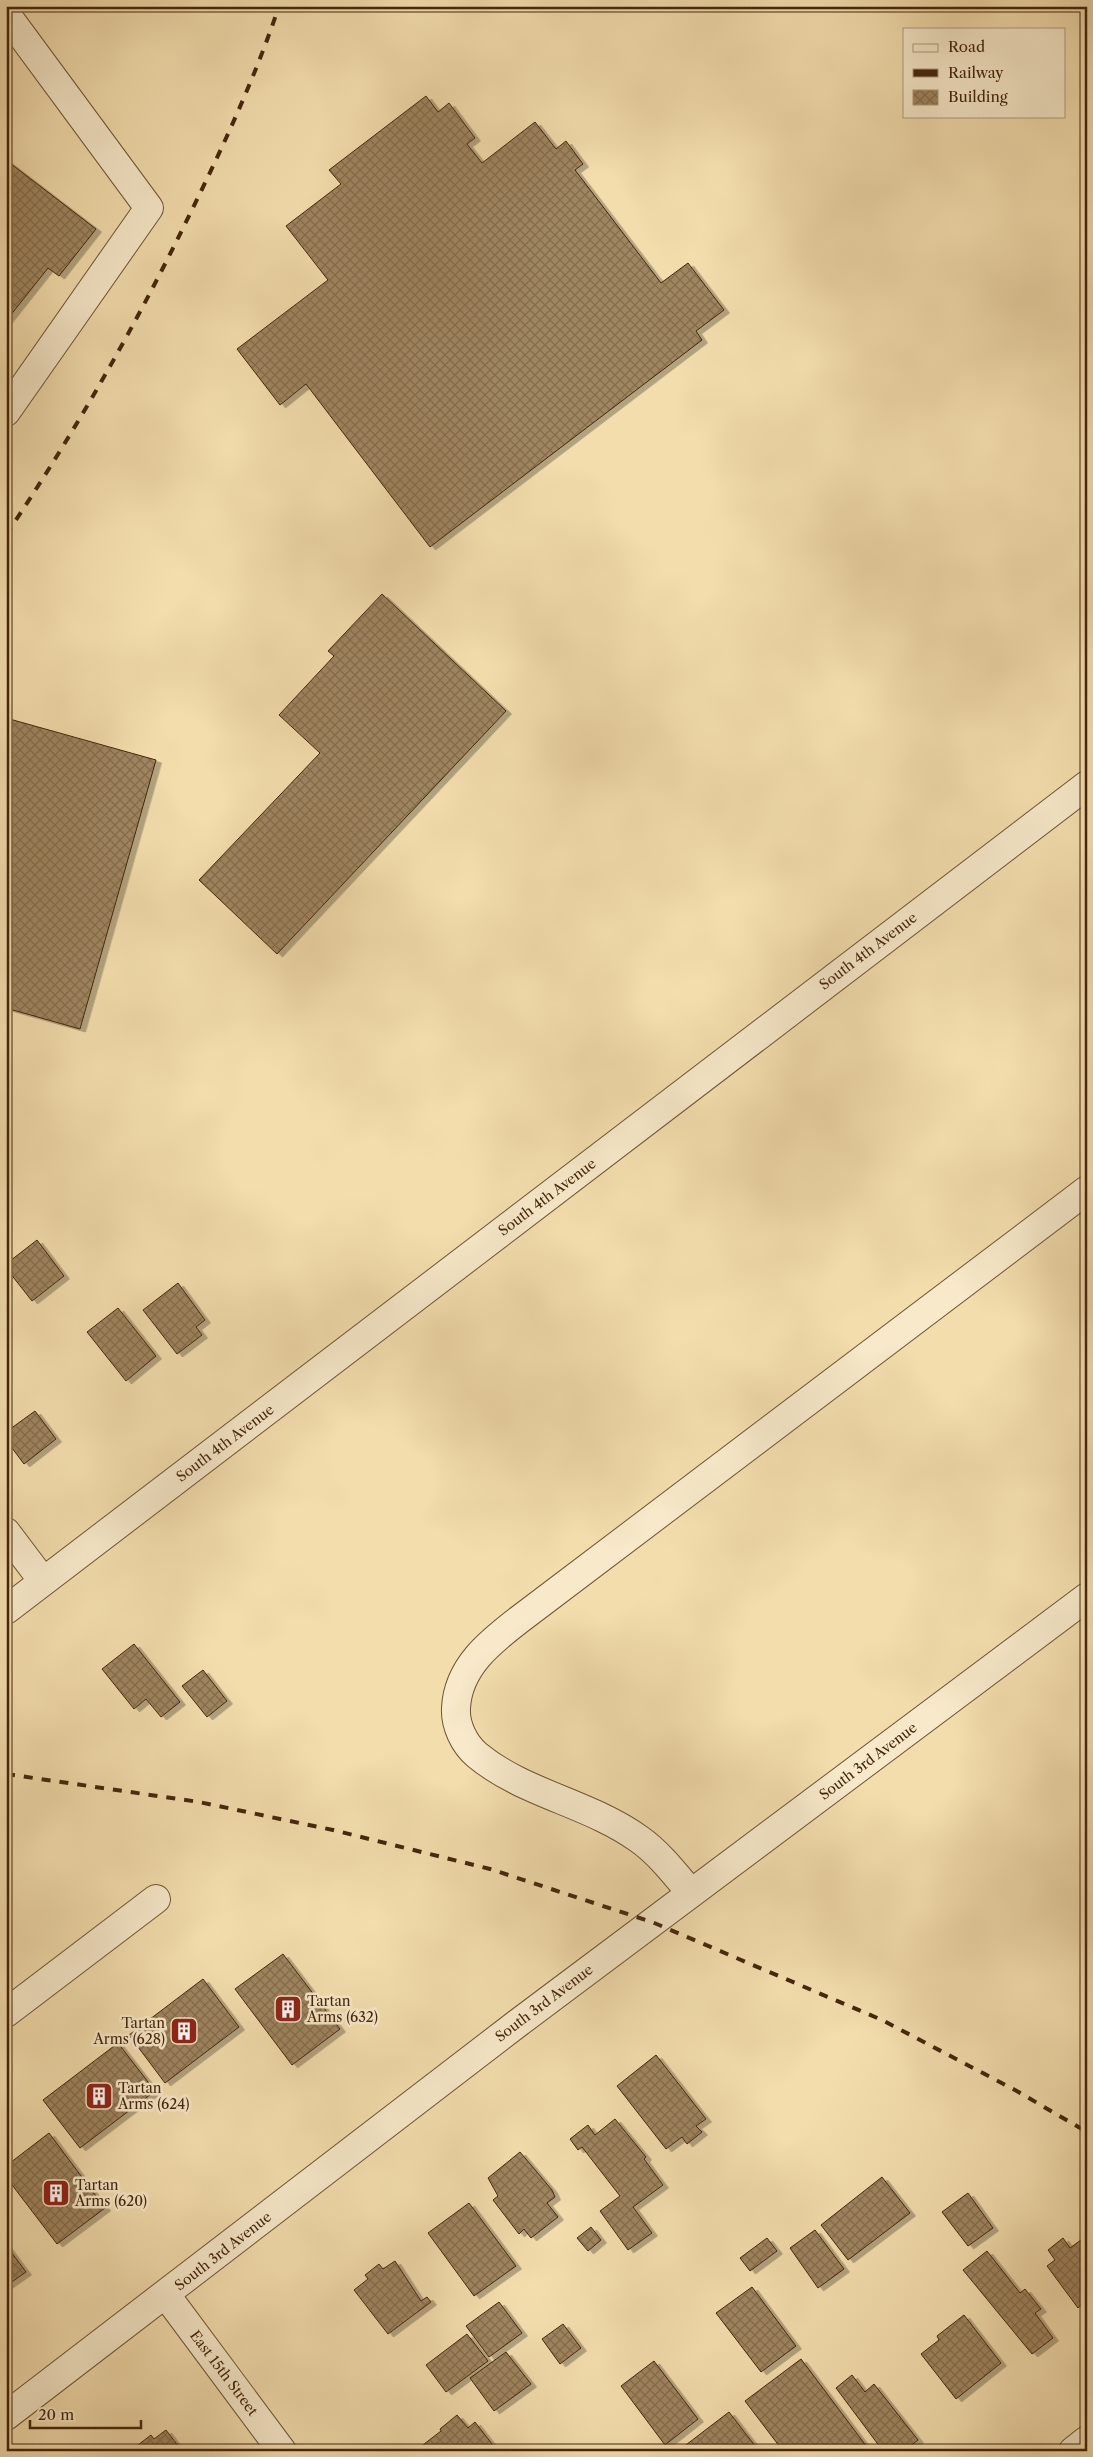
<svg xmlns="http://www.w3.org/2000/svg" width="1093" height="2457" viewBox="0 0 1093 2457" font-family="'Libre Caslon Text',serif">
	<style>
		.building { fill: url(#building-cross-hatch); stroke: #45260c; filter: url(#shadow) }
		.lines { fill: none; stroke-linecap: round; stroke-linejoin: round }
		.minor-casing { stroke: #705434; stroke-width: 30 }
		.minor { stroke: #f7e9ca; stroke-width: 28 }
		.rail { stroke: #45260c; stroke-width: 4; stroke-dasharray: 9 9; stroke-linecap: butt }
		.labels { text-anchor: middle; stroke-width: 5; stroke-linejoin: round; paint-order: stroke }
		.street-label { font-size: 14px; fill: #45260c; stroke: #f7e9ca }
		.poi-label { font-size: 14px; fill: #45260c; stroke: #f7e9ca; text-anchor: start }
	</style>
	<defs>
		<pattern id="building-cross-hatch" width="8" height="8" patternUnits="userSpaceOnUse" patternTransform="scale(1.25)"><rect width="8" height="8" fill="#9f8560"/><path d="M0 0l8 8M0 8l8-8" fill="none" stroke="#836d4e"/></pattern>
		<filter id="shadow"><feDropShadow dx="5.5" dy="3" stdDeviation="0" flood-color="#0004"/></filter>
	</defs>
	<rect width="100%" height="100%" fill="#f3ddad"/>
	<filter id="stains"><feTurbulence type="fractalNoise" baseFrequency=".004" numOctaves="4"/><feColorMatrix values="0 0 0 0 .2 0 0 0 0 .09 0 0 0 0 .02 0 0 0 .5 -.17"/></filter>
	<radialGradient id="worn" r=".72"><stop offset=".6" stop-color="#630" stop-opacity="0"/><stop offset="1" stop-color="#630" stop-opacity=".3"/></radialGradient>
	<g class="building">
		<polygon points="426,96 438,112 449,103 475,138 467,144 482,163 535,122 556,149 566,141 583,164 575,170 661,283 688,263 724,310 696,331 702,340 430,547 306,384 280,405 237,349 328,280 286,226 341,184 329,170"/>
		<polygon points="6,160 96,229 59,276 48,268 6,321"/>
		<polygon points="382,594 506,711 277,954 199,880 320,753 279,715 334,656 328,651"/>
		<polygon points="6,718 156,760 80,1029 6,1008"/>
		<polygon points="37,1240 64,1276 32,1301 6,1268 6,1264"/>
		<polygon points="178,1283 205,1320 196,1327 202,1335 177,1354 143,1310"/>
		<polygon points="118,1308 156,1356 126,1381 87,1332"/>
		<polygon points="35,1411 56,1439 24,1464 6,1440 6,1432"/>
		<polygon points="134,1644 180,1702 161,1717 146,1699 134,1709 102,1669"/>
		<polygon points="203,1670 227,1701 207,1717 182,1686"/>
		<polygon points="283,1954 340,2029 292,2065 235,1989"/>
		<polygon points="203,1979 239,2027 165,2083 129,2035"/>
		<polygon points="118,2043 155,2091 80,2148 43,2100"/>
		<polygon points="656,2055 706,2119 696,2126 702,2132 687,2144 682,2137 666,2149 617,2086"/>
		<polygon points="615,2119 646,2157 644,2159 663,2185 633,2207 652,2233 628,2250 600,2211 620,2196 582,2147 578,2150 570,2139 588,2125 595,2135"/>
		<polygon points="49,2133 105,2208 57,2244 6,2177 6,2166"/>
		<polygon points="520,2152 552,2190 555,2197 547,2203 558,2217 531,2238 524,2229 519,2234 493,2200 498,2196 488,2178"/>
		<polygon points="882,2177 910,2213 848,2260 821,2225"/>
		<polygon points="968,2193 993,2228 968,2246 942,2212"/>
		<polygon points="469,2203 516,2266 474,2296 428,2233"/>
		<polygon points="591,2227 601,2240 588,2251 577,2238"/>
		<polygon points="815,2230 844,2269 818,2288 790,2248"/>
		<polygon points="1085,2237 1087,2240 1087,2313 1081,2305 1078,2308 1047,2266 1055,2260 1048,2250 1063,2238 1070,2248"/>
		<polygon points="767,2238 777,2251 750,2271 740,2258"/>
		<polygon points="6,2245 26,2272 6,2286"/>
		<polygon points="987,2251 1020,2293 1025,2289 1041,2309 1035,2313 1053,2338 1032,2354 963,2270"/>
		<polygon points="395,2261 421,2301 427,2297 431,2302 388,2334 354,2290 368,2279 365,2275 379,2264 383,2269"/>
		<polygon points="752,2287 796,2346 761,2372 716,2313"/>
		<polygon points="499,2302 522,2333 489,2357 466,2326"/>
		<polygon points="964,2315 1001,2363 956,2399 921,2354 939,2340 937,2336"/>
		<polygon points="563,2324 581,2348 560,2364 542,2339"/>
		<polygon points="467,2334 488,2361 446,2392 426,2365"/>
		<polygon points="506,2352 531,2384 494,2411 470,2378"/>
		<polygon points="801,2359 870,2451 783,2451 745,2401"/>
		<polygon points="654,2361 698,2419 665,2445 621,2386"/>
		<polygon points="852,2375 865,2392 874,2384 918,2440 904,2451 883,2451 836,2388"/>
		<polygon points="729,2412 759,2451 678,2451"/>
		<polygon points="457,2415 468,2428 475,2422 492,2444 483,2451 415,2451 441,2431 440,2429"/>
		<polygon points="166,2430 182,2451 125,2451 130,2446 134,2448 151,2435 154,2439"/>
	</g>
	<g class="lines">
		<g class="minor-casing">
			<g id="minor">
				<polyline points="6,14 149,208 6,412"/>
				<polyline points="6,1532 43,1581"/>
				<polyline points="6,1610 1087,785"/>
				<path d="M691,1893c-16,-19 -32,-40 -52,-54 -50,-36 -115,-45 -162,-84 -13,-11 -22,-30 -21,-47 2,-41 34,-66 64,-89l567,-429"/>
				<polyline points="6,2013 156,1899"/>
				<polyline points="166,2295 282,2451"/>
				<polyline points="6,2416 518,2023 1087,1597"/>
				<polyline points="1073,2451 1087,2440"/>
			</g>
		</g>
		<use href="#minor" class="minor"/>
		<g class="rail">
			<path d="M6,535c67,-100 126,-203 179,-311 35,-71 69,-143 94,-218"/>
			<polyline points="6,1774 199,1802 333,1830 490,1869 652,1922 882,2020 1015,2090 1087,2132"/>
		</g>
	</g>
	<defs>
		<g id="building-square" transform="scale(1.4375)"><rect x="-9" y="-9" width="18" height="18" rx="4" fill="#8f2418" stroke="#f7e9ca"/><path d="M-4-6H4V6H1V3H-1V6H-4ZM-2.5-4.3h1.7v1.8h-1.7ZM.8-4.3h1.7v1.8H.8ZM-2.5-1h1.7V.8h-1.7ZM.8-1h1.7V.8H.8Z" fill="#fff"/></g>
	</defs>
	<g fill-rule="evenodd">
		<use href="#building-square" x="288" y="2009"/>
		<use href="#building-square" x="184" y="2031"/>
		<use href="#building-square" x="99" y="2096"/>
		<use href="#building-square" x="56" y="2193"/>
	</g>
	<g class="labels">
		<g class="street-label">
			<text transform="translate(868 951) rotate(-37)" y="5">South 4th Avenue</text>
			<text transform="translate(547 1197) rotate(-37)" y="5">South 4th Avenue</text>
			<text transform="translate(225 1443) rotate(-37)" y="5">South 4th Avenue</text>
			<text transform="translate(868 1761) rotate(-37)" y="5">South 3rd Avenue</text>
			<text transform="translate(544 2003) rotate(-37)" y="5">South 3rd Avenue</text>
			<text transform="translate(223 2251) rotate(-38)" y="5">South 3rd Avenue</text>
			<text transform="translate(224 2373) rotate(53)" y="5">East 15th Street</text>
		</g>
		<g class="poi-label">
			<text x="307" y="2006">Tartan<tspan x="307" dy="16">Arms (632)</tspan></text>
			<text x="165" y="2028" text-anchor="end">Tartan<tspan x="165" dy="16">Arms (628)</tspan></text>
			<text x="118" y="2093">Tartan<tspan x="118" dy="16">Arms (624)</tspan></text>
			<text x="75" y="2190">Tartan<tspan x="75" dy="16">Arms (620)</tspan></text>
		</g>
	</g>
	<rect width="1093" height="2457" fill="none" stroke="#f3ddad" stroke-width="25"/>
	<rect x="8" y="8" width="1078" height="2442" fill="none" stroke="#45260c" stroke-width="2.5"/>
	<rect x="12" y="12" width="1068" height="2432" fill="none" stroke="#45260c"/>
	<rect x="903" y="28" width="162" height="90" fill="#f7e9ca" stroke="#b09b7e"/>
	<rect x="913" y="44" width="25" height="8" fill="#f7e9ca" stroke="#b09b7e"/>
	<text x="948" y="52" font-size="15" fill="#45260c">Road</text>
	<rect x="913" y="69" width="25" height="8" fill="#45260c" stroke="#b09b7e"/>
	<text x="948" y="78" font-size="15" fill="#45260c">Railway</text>
	<rect x="913" y="90" width="25" height="15" fill="url(#building-cross-hatch)" stroke="#b09b7e"/>
	<text x="948" y="102" font-size="15" fill="#45260c">Building</text>
	<path d="M30 2420v8h111v-8" fill="none" stroke="#45260c" stroke-width="2.5"/>
	<text x="38" y="2420" font-size="15" fill="#45260c" stroke="#f7e9ca" stroke-width="4" paint-order="stroke">20 m</text>
	<rect width="100%" height="100%" filter="url(#stains)"/>
	<rect width="100%" height="100%" fill="url(#worn)"/>
</svg>
